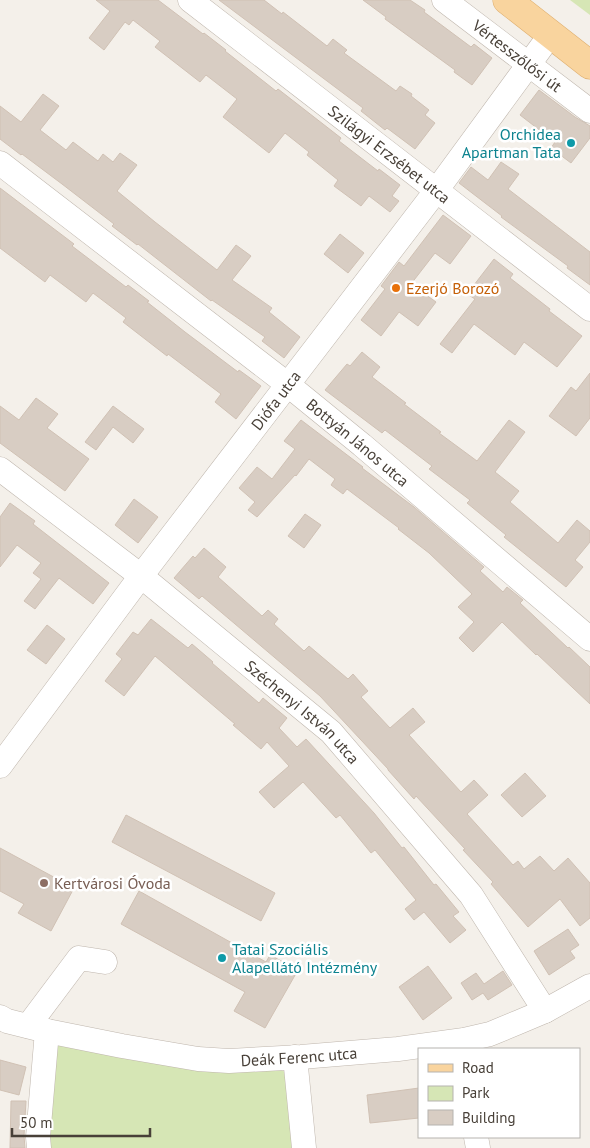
<svg xmlns="http://www.w3.org/2000/svg" width="590" height="1148" viewBox="0 0 590 1148" font-family="'PT Sans',sans-serif">
	<style>
		.green { fill: #d6e6b5 }
		.building { fill: #d8cdc3; stroke: #d0c1b4 }
		.lines { fill: none; stroke-linecap: round; stroke-linejoin: round }
		.minor-casing { stroke: #bfb6ad; stroke-width: 25 }
		.major-casing { stroke: #deae6e; stroke-width: 29 }
		.minor { stroke: #fff; stroke-width: 24 }
		.major { stroke: #f9d49e; stroke-width: 28 }
		.culture-dot { fill: #0f9aa8; stroke: #fff; stroke-width: 2 }
		.food-dot { fill: #e8710a; stroke: #fff; stroke-width: 2 }
		.education-dot { fill: #8d6e63; stroke: #fff; stroke-width: 2 }
		.labels { text-anchor: middle; stroke-width: 5; stroke-linejoin: round; paint-order: stroke }
		.street-label { font-size: 16px; fill: #484038; stroke: #fff }
		.culture-label { font-size: 16px; fill: #0d838f; stroke: #fff; text-anchor: end }
		.food-label { font-size: 16px; fill: #c56008; stroke: #fff; text-anchor: start }
		.education-label { font-size: 16px; fill: #785e54; stroke: #fff; text-anchor: start }
	</style>
	<rect width="100%" height="100%" fill="#f4f0ea"/>
	<g class="green">
		<polygon points="570,0 590,0 590,15"/>
		<polygon points="47,1031 259,1059 297,1078 304,1148 39,1148"/>
	</g>
	<g class="building">
		<polygon points="96,0 158,0 203,34 204,33 226,50 225,51 276,91 278,89 341,138 339,141 378,171 379,169 400,185 392,196 399,201 390,212 369,196 361,206 334,186 338,180 307,155 309,152 285,133 269,153 223,117 237,99 206,75 200,82 155,47 160,41 133,20 129,25 125,22 104,50 89,38 110,11"/>
		<polygon points="219,0 264,0 282,14 283,12 327,46 333,39 347,50 344,53 396,91 400,86 412,94 411,96 429,110 425,115 435,123 415,149 387,128 385,130 361,111 363,108"/>
		<polygon points="363,0 410,0 425,10 424,12 471,47 474,44 492,58 472,85 454,72 455,70 385,19 386,17"/>
		<polygon points="539,90 575,117 590,126 590,138 571,163 551,148 555,142 520,115"/>
		<polygon points="43,94 59,106 40,130 66,150 73,142 98,161 103,154 113,162 120,153 137,165 117,191 155,222 217,270 236,245 251,256 232,280 272,308 269,312 300,337 284,358 262,341 265,337 212,300 211,301 138,244 137,245 112,226 114,224 62,184 22,154 21,155 0,139 0,106 21,122"/>
		<polygon points="501,162 519,174 508,189 590,252 590,285 567,268 568,266 501,217 502,216 459,183 471,167 488,180"/>
		<polygon points="0,188 74,244 72,246 126,287 128,285 149,301 147,302 185,332 238,372 239,370 261,386 236,419 215,402 221,394 168,354 167,356 123,322 126,318 93,293 86,302 50,275 45,282 0,248"/>
		<polygon points="443,215 471,236 450,264 435,253 411,284 436,302 418,326 399,312 381,336 361,320 385,289 381,286 399,262 404,266"/>
		<polygon points="340,234 364,253 348,273 324,254"/>
		<polygon points="494,259 513,274 510,278 550,309 549,311 582,336 557,367 524,342 515,355 474,324 452,353 440,344 475,299 467,294"/>
		<polygon points="362,352 380,367 372,377 406,403 404,404 441,432 439,433 477,461 509,420 525,432 495,472 519,491 510,502 558,543 577,520 590,531 590,542 575,560 583,567 566,587 504,537 506,535 467,503 470,500 429,469 432,466 385,430 382,433 325,390 347,364 350,366"/>
		<polygon points="590,373 590,418 576,436 549,416 571,387 576,391"/>
		<polygon points="36,398 58,414 47,428 89,459 65,491 0,443 0,406 19,420"/>
		<polygon points="113,406 144,429 133,443 113,427 96,450 85,442"/>
		<polygon points="301,420 363,467 362,468 414,507 484,567 480,571 503,592 507,587 523,600 520,603 568,648 569,647 590,667 590,704 537,654 536,655 502,622 473,652 459,638 474,622 458,607 472,594 429,553 398,529 399,528 347,489 343,494 331,485 335,479 309,459 296,476 295,475 257,517 248,510 255,502 239,488 257,467 272,479 295,449 284,441"/>
		<polygon points="134,499 158,517 138,543 115,525"/>
		<polygon points="10,503 35,521 33,524 109,583 93,604 59,578 35,609 24,601 41,579 33,573 41,563 17,545 0,567 0,517"/>
		<polygon points="305,514 321,525 304,548 288,536"/>
		<polygon points="204,548 226,567 218,577 262,616 268,610 278,619 274,624 304,651 309,646 348,679 353,674 368,691 361,697 390,728 413,708 425,722 409,735 461,792 474,780 488,795 467,814 513,865 518,861 524,869 540,856 554,871 568,858 590,883 590,918 580,926 560,899 528,927 491,884 493,882 463,850 465,849 416,796 414,799 388,770 388,769 320,696 202,596 199,599 174,578 193,556 195,558"/>
		<polygon points="151,619 188,648 192,644 213,662 212,663 259,703 263,698 287,718 279,728 297,747 306,739 374,813 402,848 404,847 434,885 436,884 459,912 453,916 466,930 450,943 424,912 414,920 405,909 416,900 375,850 371,853 340,815 336,818 303,782 274,808 259,792 289,766 267,742 261,749 233,725 235,724 155,656 124,696 105,681 122,659 116,654 133,632 138,635"/>
		<polygon points="47,625 65,639 46,664 27,650"/>
		<polygon points="525,773 546,796 522,817 501,795"/>
		<polygon points="126,815 275,893 261,921 112,842"/>
		<polygon points="0,848 74,888 51,931 18,913 24,904 0,891"/>
		<polygon points="139,891 266,962 270,955 298,970 265,1028 234,1011 245,992 121,924"/>
		<polygon points="568,929 579,945 570,951 575,958 549,975 534,951"/>
		<polygon points="428,966 452,998 423,1020 399,987"/>
		<polygon points="503,971 512,985 488,1000 483,993 472,1000 461,983 476,973 484,984"/>
		<polygon points="0,1060 26,1067 19,1095 0,1090"/>
		<polygon points="419,1088 419,1118 370,1123 367,1095"/>
		<polygon points="11,1101 26,1101 24,1136 25,1148 10,1148"/>
	</g>
	<g class="lines">
		<g class="minor-casing">
			<g id="minor">
				<path id="s1" d="M190,0l400,309"/>
				<path id="s2" d="M444,0l146,111"/>
				<path id="s3" d="M0,163l287,221 75,61 228,194"/>
				<path id="s4" d="M0,469l141,107 190,156 140,163 74,116"/>
				<path id="s5" d="M0,766l141,-190 295,-385 115,-157"/>
				<path id="s6" d="M0,1017l7,4 40,10 75,15 76,13 31,2 72,-4 97,-8 66,-9 26,-6 29,-12 26,-11 45,-25"/>
				<polyline points="28,1026 79,958 105,962"/>
				<polyline points="295,1057 304,1148"/>
				<polyline points="476,1137 478,1148"/>
				<polyline points="39,1148 38,1137 47,1031"/>
			</g>
		</g>
		<g class="major-casing">
			<polyline id="major" points="507,0 590,65"/>
		</g>
		<use href="#minor" class="minor"/>
		<use href="#major" class="major"/>
	</g>
	<g class="culture-dot">
		<circle cx="571" cy="143" r="5"/>
		<circle cx="222" cy="958" r="5"/>
	</g>
	<circle class="food-dot" cx="396" cy="288" r="5"/>
	<circle class="education-dot" cx="44" cy="883" r="5"/>
	<g class="labels">
		<g class="street-label">
			<text dy="6" stroke="none"><textPath href="#s2" startOffset="92">Vértesszőlősi út</textPath></text>
			<text dy="6" stroke="none"><textPath href="#s1" startOffset="252">Szilágyi Erzsébet utca</textPath></text>
			<text dy="6" stroke="none"><textPath href="#s5" startOffset="458">Diófa utca</textPath></text>
			<text dy="6" stroke="none"><textPath href="#s3" startOffset="454">Bottyán János utca</textPath></text>
			<text dy="6" stroke="none"><textPath href="#s4" startOffset="388">Széchenyi István utca</textPath></text>
			<text dy="6" stroke="none"><textPath href="#s6" startOffset="304">Deák Ferenc utca</textPath></text>
		</g>
		<g class="culture-label">
			<text x="561" y="140">Orchidea<tspan x="561" dy="18">Apartman Tata</tspan></text>
			<text x="232" y="955" text-anchor="start">Tatai Szociális<tspan x="232" dy="18">Alapellátó Intézmény</tspan></text>
		</g>
		<g class="food-label">
			<text x="406" y="294">Ezerjó Borozó</text>
		</g>
		<g class="education-label">
			<text x="54" y="889">Kertvárosi Óvoda</text>
		</g>
	</g>
	<rect x="418" y="1048" width="162" height="90" fill="#ffffff" stroke="#b6b3af"/>
	<rect x="428" y="1064" width="25" height="8" fill="#f9d49e" stroke="#b6b3af"/>
	<text x="462" y="1073" font-size="15" fill="#484038">Road</text>
	<rect x="428" y="1086" width="25" height="15" fill="#d6e6b5" stroke="#b6b3af"/>
	<text x="462" y="1098" font-size="15" fill="#484038">Park</text>
	<rect x="428" y="1110" width="25" height="15" fill="#d8cdc3" stroke="#b6b3af"/>
	<text x="462" y="1123" font-size="15" fill="#484038">Building</text>
	<path d="M12 1128v8h138v-8" fill="none" stroke="#484038" stroke-width="2.5"/>
	<text x="20" y="1128" font-size="15" fill="#484038" stroke="#ffffff" stroke-width="4" paint-order="stroke">50 m</text>
</svg>
